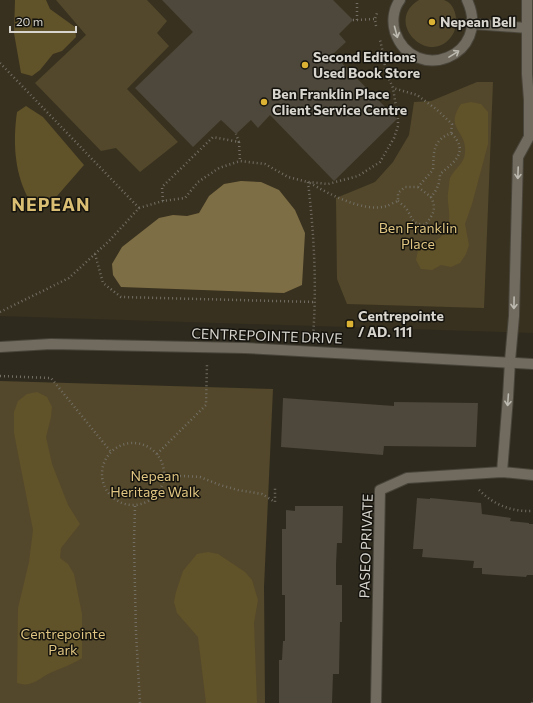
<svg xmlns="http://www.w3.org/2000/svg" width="533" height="703" viewBox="0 0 533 703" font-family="Commissioner,sans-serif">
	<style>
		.built { fill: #38311f }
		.green { fill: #53482b }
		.forest { fill: #605229 }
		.water { fill: #7e6e45 }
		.building { fill: #4d483b }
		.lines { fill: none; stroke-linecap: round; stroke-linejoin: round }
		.lane-casing { stroke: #49453b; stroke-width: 12 }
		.street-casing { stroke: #49453b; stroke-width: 12 }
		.secondary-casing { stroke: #49453b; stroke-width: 12 }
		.path { stroke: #736f65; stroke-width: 2.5; stroke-dasharray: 1 3; stroke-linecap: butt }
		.lane { stroke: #706b5e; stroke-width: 10 }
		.street { stroke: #706b5e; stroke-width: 10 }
		.secondary { stroke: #706b5e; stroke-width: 10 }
		.oneway { stroke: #bdbab1 }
		.poi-dot { fill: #dbb233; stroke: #15130e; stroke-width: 1.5 }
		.labels { text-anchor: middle; stroke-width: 3; stroke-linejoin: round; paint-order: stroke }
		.poi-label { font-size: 14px; font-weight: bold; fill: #d7d5cd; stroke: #15130e; text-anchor: start }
		.park-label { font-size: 14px; fill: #dfc581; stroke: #15130e }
		.street-label { font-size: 14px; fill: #d7d5cd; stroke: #15130e }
		.district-label { font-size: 18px; font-weight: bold; letter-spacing: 1px; fill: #d9be73; stroke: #15130e }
	</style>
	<rect width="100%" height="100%" fill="#2f2a1e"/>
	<polygon class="built" points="0,0 533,0 533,333 0,316"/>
	<g class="green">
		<polygon points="56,0 147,0 167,21 157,33 169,46 127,89 178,142 140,172 116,148 101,151 35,83 86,35"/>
		<path d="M419,0c7,0 18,0 25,0 13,4 15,25 9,34 -22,36 -71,-12 -34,-34z"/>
		<polygon points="477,82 493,82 484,308 347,304 337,279 336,198 375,182 393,162 409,135 414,102 431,101"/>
		<polygon points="0,381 273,389 264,587 265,703 0,703"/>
	</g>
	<g class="forest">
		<polygon points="15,0 46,0 50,9 75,27 76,37 62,51 53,54 40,70 32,76 21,73 14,33"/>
		<path d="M471,102l10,2 7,8v32l-16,60 -7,20 4,21 -3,9 -6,9 -9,4 -10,-2 -9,5 -11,-1 -5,-9 2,-10c13,-7 31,-13 31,-30 1,-9 -2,-18 -1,-27 1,-5 1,-11 2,-15 5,-10 15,-15 15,-26 2,-22 -21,-23 -4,-48z"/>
		<path d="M26,106l17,11 41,48 -27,31 -20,4 -10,-4c-13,-26 -14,-56 -10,-84z"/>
		<path d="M37,392l10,5 5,10 -1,10 -5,20 6,27 16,41 12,19 -19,24 -1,10 8,6 6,10 8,40v44c-10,7 -22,10 -34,16 -6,3 -11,8 -19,10 -4,1 -8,0 -12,-1l1,-75 11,-46 4,-32 -19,-97v-21l4,-11 9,-7z"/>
		<polygon points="208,552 218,554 245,572 252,580 258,600 254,623 257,703 206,703 198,637 177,613 174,602 176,592 183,571 197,554"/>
	</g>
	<polygon class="water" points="241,181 261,182 279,190 295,210 305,233 302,285 284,293 121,287 113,275 112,264 122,247 159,218 173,215 187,216 199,213 209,196 224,184"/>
	<g class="building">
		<polygon points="162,0 333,0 353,20 339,34 346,42 333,54 397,119 334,181 270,115 258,128 251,120 236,134 221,120 193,147 135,88 193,32"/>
		<polygon points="283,398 394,406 394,402 478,403 476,447 384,446 383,455 281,447"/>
		<polygon points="417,498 430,499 430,498 481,503 482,514 511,518 510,521 529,523 529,524 533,524 533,575 527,575 526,577 482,574 482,568 473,568 474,561 422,557 423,549 413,549"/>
		<polygon points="295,506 343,506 342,543 337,543 336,564 336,585 342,585 342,622 340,622 339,674 333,674 332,703 279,703 279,660 282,660 283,641 285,641 285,595 282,595 282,529 286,529 286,510 295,511"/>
	</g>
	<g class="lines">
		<g class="lane-casing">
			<g id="lane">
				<path d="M400,0c-7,9 -8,22 -5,32 19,54 98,24 72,-32"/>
				<polyline points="473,24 527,28"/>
				<polyline points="510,361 514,316 518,157 529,137 529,100 527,74 527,0"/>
			</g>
		</g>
		<g class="street-casing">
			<g id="street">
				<polyline points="502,472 508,397 510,361"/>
				<polyline points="376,703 380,490 407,478 502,472 533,475"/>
			</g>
		</g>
		<g class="secondary-casing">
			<polyline id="secondary" points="0,347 51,344 245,348 533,364"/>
		</g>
		<g class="path">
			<polyline points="353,20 357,20 357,0"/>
			<polyline points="357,20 375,19"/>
			<polyline points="376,26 375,19 377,13"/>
			<polyline points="0,63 139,208"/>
			<polyline points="239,142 240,161"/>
			<path d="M308,182c6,52 9,103 5,155"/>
			<path d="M310,183c19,11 54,30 77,23 3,-1 7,-4 11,-5v-8l7,-6h13l15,-17c1,-18 -1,-29 18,-37l1,-9 -16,-15 -19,-14 -24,-7"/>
			<polyline points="418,187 431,197"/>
			<polyline points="163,201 162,187 213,137 239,142 236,134"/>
			<path d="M398,201c2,2 5,4 7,6 8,10 5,17 20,18 8,-10 12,-16 6,-28 6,-7 9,-14 9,-23 16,-13 29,-23 11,-41"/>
			<polyline points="95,254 103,283 121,297 315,302"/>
			<polyline points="0,312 69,278 110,240 139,208 163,201 185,198 198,182 219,168 240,161 265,164 288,177 308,182 328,184 358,176 380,162 394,138 398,126 398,119 393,88 385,70 384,57 380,40"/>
			<polyline points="0,376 51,378 111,452"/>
			<circle cx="133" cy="474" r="31"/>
			<polyline points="157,454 206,405 207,364"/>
			<polyline points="164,475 200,477 220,485 238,490 262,494 275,502 275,486"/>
			<path d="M479,490c15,15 33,22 54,21"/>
			<polyline points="135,506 134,543 136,633 140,703"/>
			<polyline points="532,703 533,699"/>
		</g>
		<use href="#lane" class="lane"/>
		<use href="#street" class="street"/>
		<use href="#secondary" class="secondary"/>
	</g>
	<defs><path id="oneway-shaft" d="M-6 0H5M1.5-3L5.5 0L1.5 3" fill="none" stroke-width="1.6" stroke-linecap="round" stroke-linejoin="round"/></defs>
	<g class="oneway">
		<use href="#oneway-shaft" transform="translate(396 32) rotate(75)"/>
		<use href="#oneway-shaft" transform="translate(454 54) rotate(-32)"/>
		<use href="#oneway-shaft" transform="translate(518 173) rotate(92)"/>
		<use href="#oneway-shaft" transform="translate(514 303) rotate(91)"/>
		<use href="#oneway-shaft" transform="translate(508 400) rotate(94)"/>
	</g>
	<g class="poi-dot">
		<circle cx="432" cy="22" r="4"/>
		<circle cx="305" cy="65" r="4"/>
		<circle cx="264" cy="102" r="4"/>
		<rect x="346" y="320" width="8" height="8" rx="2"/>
	</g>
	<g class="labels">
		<g class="poi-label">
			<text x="440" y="27">Nepean Bell</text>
			<text x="313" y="62">Second Editions<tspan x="313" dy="16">Used Book Store</tspan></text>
			<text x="272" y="99">Ben Franklin Place<tspan x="272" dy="16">Client Service Centre</tspan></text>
			<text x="358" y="321">Centrepointe<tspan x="358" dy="16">/ AD. 111</tspan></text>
		</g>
		<g class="park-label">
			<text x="418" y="233">Ben Franklin<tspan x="418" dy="16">Place</tspan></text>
			<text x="155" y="481">Nepean<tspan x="155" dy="16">Heritage Walk</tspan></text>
			<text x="63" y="639">Centrepointe<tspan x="63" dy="16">Park</tspan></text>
		</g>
		<g class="street-label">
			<text transform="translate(267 336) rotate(2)" y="5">CENTREPOINTE DRIVE</text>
			<text transform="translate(366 546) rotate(-88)" y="5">PASEO PRIVATE</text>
		</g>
		<g class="district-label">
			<text x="51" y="211">NEPEAN</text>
		</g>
	</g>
	<path d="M10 26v6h66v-6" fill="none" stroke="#d7d5cd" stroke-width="2"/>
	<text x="16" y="26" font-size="12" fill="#d7d5cd" stroke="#15130e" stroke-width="3" paint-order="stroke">20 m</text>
</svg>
